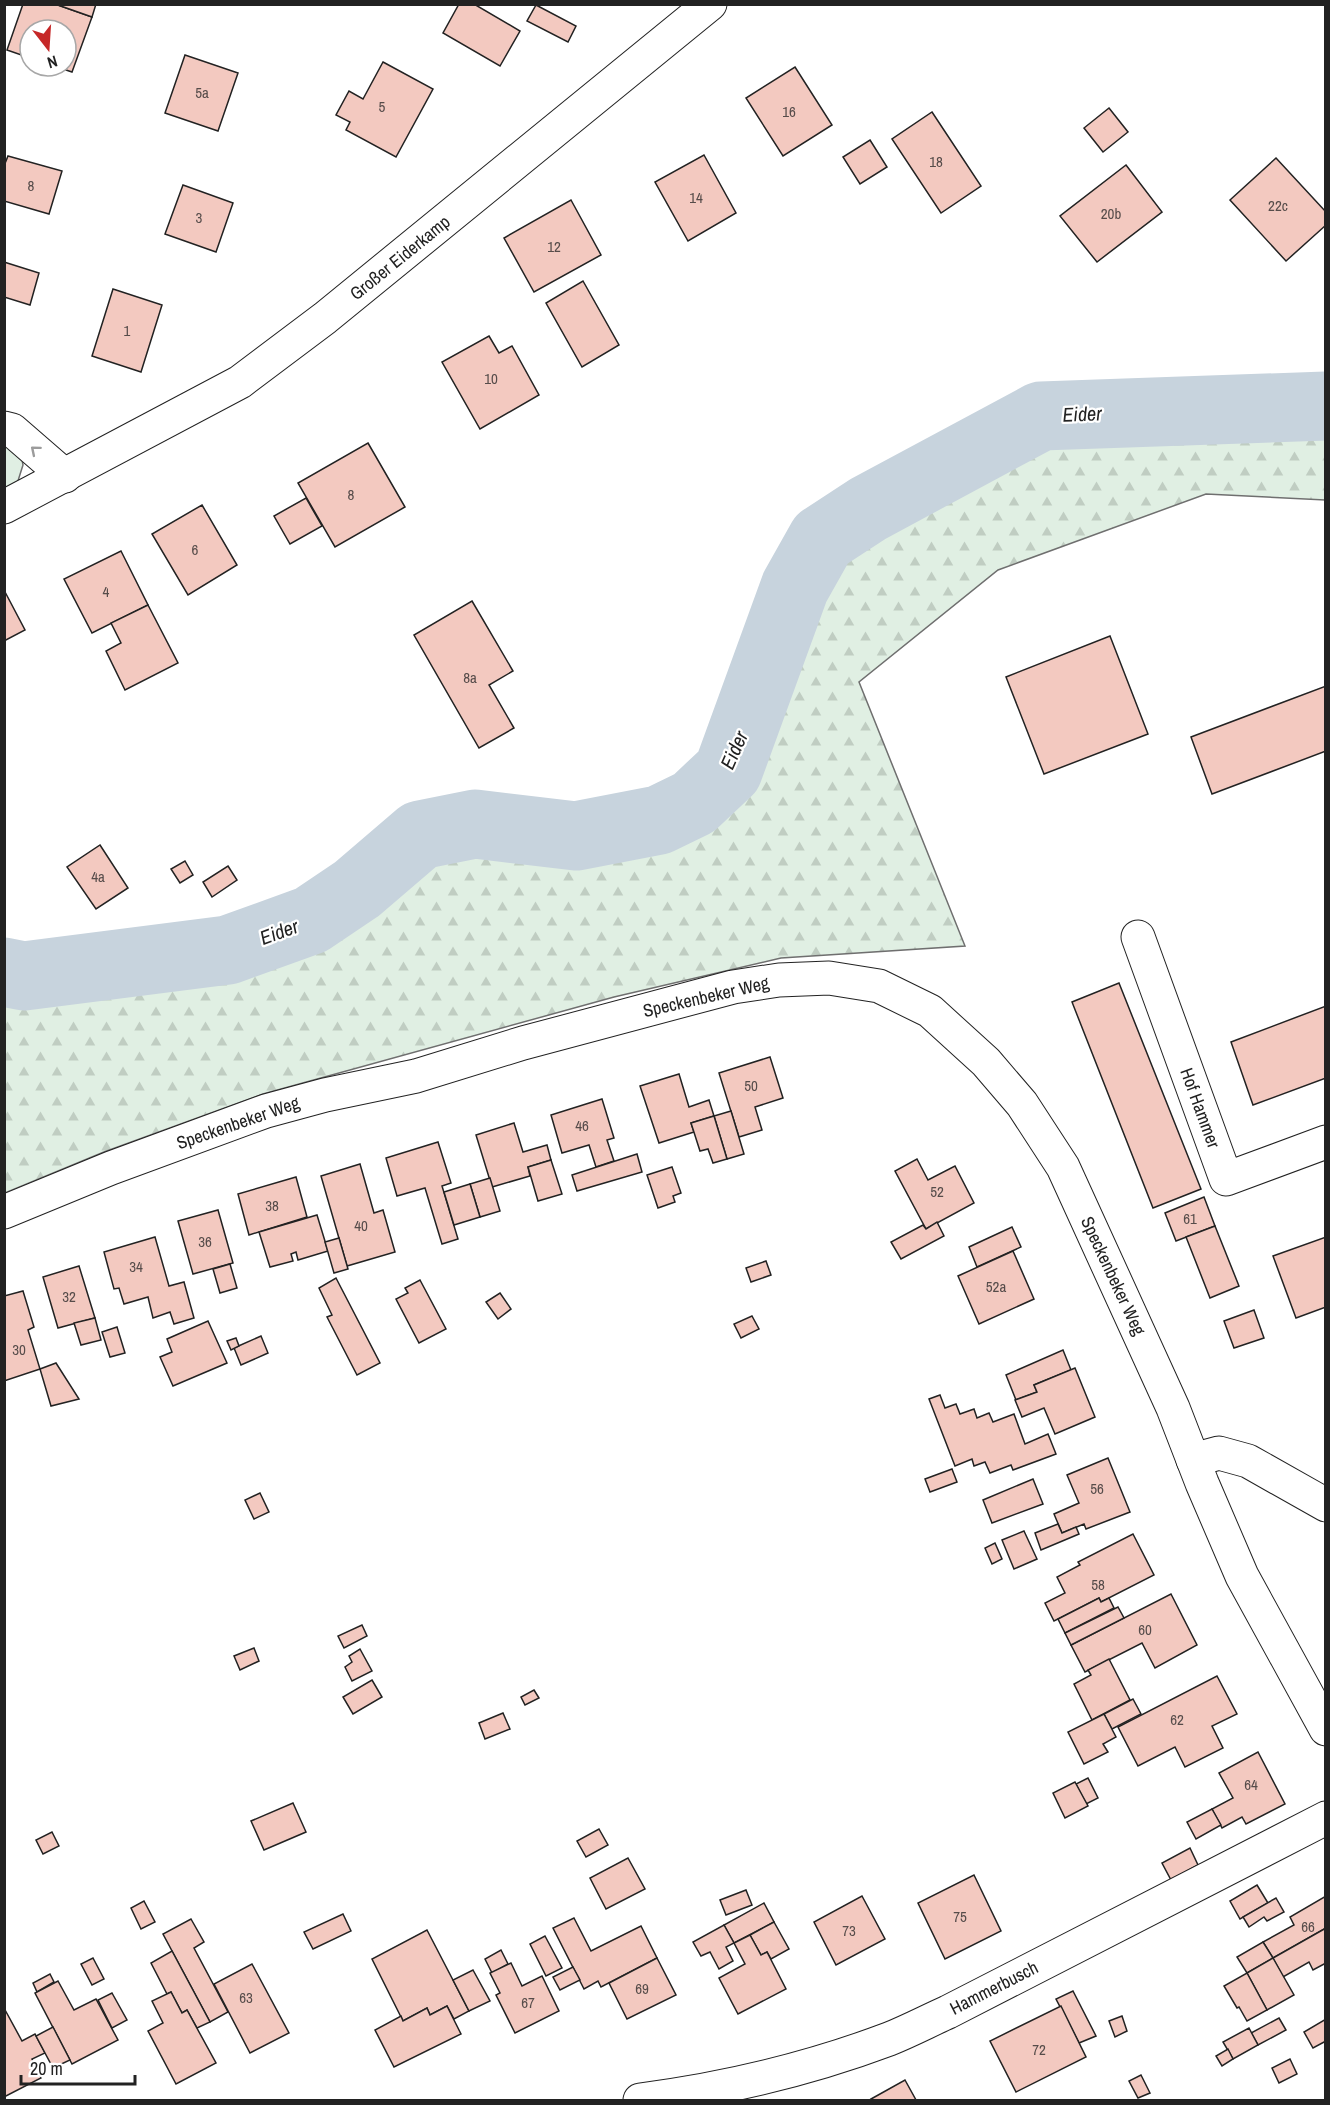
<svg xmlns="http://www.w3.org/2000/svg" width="1330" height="2105" viewBox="0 0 1330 2105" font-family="'Archivo Narrow',sans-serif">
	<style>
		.grass { fill: #e0efe3; stroke: #6f6f6f; stroke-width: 1.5 }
		.forest { fill: url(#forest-firs); stroke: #6f6f6f; stroke-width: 1.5 }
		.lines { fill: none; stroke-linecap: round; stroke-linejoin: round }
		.river { stroke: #c7d3dd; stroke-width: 69 }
		.building { fill: #f3c9c0; stroke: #222; stroke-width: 1.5 }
		.street-casing { stroke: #222; stroke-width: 35 }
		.street { stroke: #fff; stroke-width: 33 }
		.oneway { stroke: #9c9c9c }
		.labels { text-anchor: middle; stroke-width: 4.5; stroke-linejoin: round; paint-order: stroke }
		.number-label { font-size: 15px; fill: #564c4a }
		.street-label { font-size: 18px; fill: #222; stroke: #fff }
		.water-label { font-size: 20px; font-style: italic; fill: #222; stroke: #fff }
	</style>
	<defs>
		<pattern id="forest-firs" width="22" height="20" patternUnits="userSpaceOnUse" patternTransform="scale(1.5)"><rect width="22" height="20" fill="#e0efe3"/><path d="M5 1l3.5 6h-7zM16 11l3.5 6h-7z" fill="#c0cdc2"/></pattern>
	</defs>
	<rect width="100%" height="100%" fill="#fff"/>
	<polygon class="grass" points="5,443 20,448 23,465 17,484 5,491"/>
	<polygon class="forest" points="1325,432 1325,500 1206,494 998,570 859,682 965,946 781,958 614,997 263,1094 104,1152 5,1193 5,998 21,1001 305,952 374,895 425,857 478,851 580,863 658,849 707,818 759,775 822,577 882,539 945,490 1043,445 1115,436"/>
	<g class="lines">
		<polyline class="river" points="4,972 24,976 228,950 311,920 357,889 420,835 475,824 576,836 659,820 694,803 728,771 795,587 822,539 868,509 1041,416 1326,406"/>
	</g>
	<g class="building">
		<polygon points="23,4 55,4 92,17 72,72 54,66 66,66 66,30 30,30 30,58 7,50"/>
		<polygon points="55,4 96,4 92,17"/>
		<polygon points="459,4 474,4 520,31 500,66 443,33"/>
		<polygon points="536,5 576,26 568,42 527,21"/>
		<polygon points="185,55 238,73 218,131 165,113"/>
		<polygon points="383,62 433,89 396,157 346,130 350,122 336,115 349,91 363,99"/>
		<polygon points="795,67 832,125 783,156 746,98"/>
		<polygon points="1109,108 1128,132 1103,152 1084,128"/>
		<polygon points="932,112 981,186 941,213 892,139"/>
		<polygon points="870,140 887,167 860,184 843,157"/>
		<polygon points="704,155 736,213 688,241 655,182"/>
		<polygon points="8,156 62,171 49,214 4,201 4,166"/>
		<polygon points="1276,158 1326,212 1326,225 1286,261 1230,200"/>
		<polygon points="1126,165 1162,212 1097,262 1060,216"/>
		<polygon points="183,185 233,203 216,252 165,234"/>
		<polygon points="571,200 601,255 534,292 504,238"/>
		<polygon points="4,262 39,273 30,305 4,297"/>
		<polygon points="583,281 619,345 582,367 546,303"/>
		<polygon points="113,289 162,305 141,372 92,356"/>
		<polygon points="489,336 499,353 512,346 539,395 480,429 442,362"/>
		<polygon points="368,443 405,507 335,547 298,483"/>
		<polygon points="306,498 322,526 290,544 274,516"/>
		<polygon points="202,505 237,565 188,595 152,534"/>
		<polygon points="121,551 148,605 92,633 64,579"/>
		<polygon points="4,590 25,630 4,641"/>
		<polygon points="472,601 513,671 489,685 514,728 479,748 414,635"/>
		<polygon points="148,605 178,663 125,690 106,651 121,643 111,623"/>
		<polygon points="1110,636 1148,734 1044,774 1006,677"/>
		<polygon points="1326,686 1326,751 1212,794 1191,737"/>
		<polygon points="100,845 128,888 96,909 67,867"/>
		<polygon points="185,861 193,875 180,883 171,869"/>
		<polygon points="228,866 237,880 212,897 203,882"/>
		<polygon points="1119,983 1201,1189 1153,1208 1072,1002"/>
		<polygon points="1326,1006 1326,1078 1253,1105 1231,1042"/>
		<polygon points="770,1057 783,1098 755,1107 762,1130 739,1137 719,1073"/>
		<polygon points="679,1074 689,1107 709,1100 714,1116 691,1123 694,1132 659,1143 640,1086"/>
		<polygon points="602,1099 614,1138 607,1140 614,1161 596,1167 589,1145 562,1153 551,1115"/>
		<polygon points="731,1111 744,1154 727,1159 714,1116"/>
		<polygon points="714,1116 727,1159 713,1163 708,1149 700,1151 691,1123"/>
		<polygon points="514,1123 523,1152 547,1145 551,1160 528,1167 530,1176 492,1187 476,1135"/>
		<polygon points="438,1142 451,1183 442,1186 458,1239 442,1244 425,1188 397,1196 386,1158"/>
		<polygon points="637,1154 642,1172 577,1191 572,1175"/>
		<polygon points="917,1159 928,1180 955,1166 974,1203 926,1229 895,1171"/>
		<polygon points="551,1160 562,1194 538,1201 528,1167"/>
		<polygon points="360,1164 374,1213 383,1210 395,1252 347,1266 321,1176"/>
		<polygon points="672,1167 681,1193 673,1196 675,1202 658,1208 647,1175"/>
		<polygon points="296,1177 307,1217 249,1235 238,1194"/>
		<polygon points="490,1178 500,1211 480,1217 470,1184"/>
		<polygon points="470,1184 480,1217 454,1225 444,1192"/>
		<polygon points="1204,1197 1215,1226 1176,1241 1165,1213"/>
		<polygon points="218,1210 233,1263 193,1274 178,1221"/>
		<polygon points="317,1215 328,1251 298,1260 296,1252 291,1254 293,1261 270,1267 259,1232"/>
		<polygon points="937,1222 944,1236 901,1259 891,1242 923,1225 926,1229"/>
		<polygon points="1215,1226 1239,1286 1210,1298 1186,1237"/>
		<polygon points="1012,1227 1021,1247 977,1267 969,1247"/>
		<polygon points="155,1237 169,1286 184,1282 194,1318 174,1324 170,1312 153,1318 148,1297 124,1304 119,1288 114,1289 104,1252"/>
		<polygon points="1326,1237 1326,1307 1296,1318 1273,1256"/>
		<polygon points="339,1238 348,1269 334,1273 325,1242"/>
		<polygon points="1013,1251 1034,1299 979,1324 958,1276"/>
		<polygon points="766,1261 771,1275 751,1282 746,1268"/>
		<polygon points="230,1264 237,1288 220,1293 213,1269"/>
		<polygon points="79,1266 95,1318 58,1328 43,1277"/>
		<polygon points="336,1278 380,1363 357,1375 327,1317 332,1315 319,1288"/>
		<polygon points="420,1280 446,1329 419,1343 396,1299 408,1293 405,1288"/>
		<polygon points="23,1291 34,1327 28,1330 40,1369 4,1381 4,1296"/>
		<polygon points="500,1293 511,1309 498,1319 486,1302"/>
		<polygon points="1254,1310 1264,1338 1234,1348 1224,1321"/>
		<polygon points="752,1316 759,1329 741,1338 734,1324"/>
		<polygon points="95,1318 101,1340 81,1345 74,1323"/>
		<polygon points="208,1321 227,1363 173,1386 160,1357 172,1352 167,1339"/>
		<polygon points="117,1327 125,1353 110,1357 102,1332"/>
		<polygon points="261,1336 268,1353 241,1365 234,1348"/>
		<polygon points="236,1338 239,1346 231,1350 227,1341"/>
		<polygon points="1063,1350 1071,1370 1034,1385 1037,1392 1016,1400 1006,1375"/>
		<polygon points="56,1363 79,1399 51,1406 40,1369"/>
		<polygon points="1075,1368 1095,1417 1055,1434 1044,1408 1022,1417 1015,1400 1037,1392 1034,1385"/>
		<polygon points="940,1395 945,1408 956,1404 960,1414 974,1409 977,1418 989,1413 993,1422 1014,1414 1025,1444 1048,1434 1056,1454 1013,1470 1011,1465 990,1473 985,1462 974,1466 972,1459 955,1466 929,1399"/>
		<polygon points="1108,1458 1130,1512 1086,1529 1084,1524 1062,1533 1054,1514 1079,1503 1067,1475"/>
		<polygon points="952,1469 957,1482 930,1492 925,1479"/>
		<polygon points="1033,1479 1043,1504 992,1523 983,1500"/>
		<polygon points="260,1493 269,1512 254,1519 245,1500"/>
		<polygon points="1058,1524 1062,1533 1076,1527 1079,1534 1041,1550 1035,1533"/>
		<polygon points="1024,1531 1037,1559 1014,1569 1002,1540"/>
		<polygon points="1133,1534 1154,1575 1101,1602 1099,1598 1054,1621 1045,1603 1065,1593 1057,1577 1080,1565 1078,1562"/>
		<polygon points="995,1543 1002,1559 992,1564 985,1548"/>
		<polygon points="1171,1594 1197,1645 1155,1668 1142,1643 1085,1672 1071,1645"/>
		<polygon points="1099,1598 1101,1602 1109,1598 1114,1608 1065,1633 1058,1619"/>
		<polygon points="1118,1607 1124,1618 1071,1645 1065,1633"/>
		<polygon points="362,1625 367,1636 344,1648 338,1636"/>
		<polygon points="254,1648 259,1661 240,1670 234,1656"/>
		<polygon points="360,1649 372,1671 352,1681 345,1667 352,1662 349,1656"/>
		<polygon points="1109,1659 1130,1700 1092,1720 1074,1684 1091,1675 1088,1670"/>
		<polygon points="1217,1676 1237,1714 1212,1726 1223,1748 1185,1767 1175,1747 1138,1766 1118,1727"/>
		<polygon points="372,1680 382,1697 353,1714 343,1697"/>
		<polygon points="534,1690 539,1698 525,1705 521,1697"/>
		<polygon points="1133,1699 1141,1714 1112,1729 1104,1714"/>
		<polygon points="503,1713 510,1729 485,1739 479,1723"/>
		<polygon points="1104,1714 1116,1737 1103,1744 1108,1752 1084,1764 1068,1732"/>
		<polygon points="1258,1752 1285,1804 1246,1824 1242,1817 1222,1828 1212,1809 1233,1798 1219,1773"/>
		<polygon points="1088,1778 1098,1798 1086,1804 1076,1784"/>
		<polygon points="1075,1782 1088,1806 1065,1818 1053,1793"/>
		<polygon points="293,1803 306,1832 264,1850 251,1821"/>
		<polygon points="1212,1809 1221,1825 1196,1839 1187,1822"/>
		<polygon points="599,1829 608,1845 586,1857 577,1841"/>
		<polygon points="52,1832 59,1846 43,1854 36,1840"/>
		<polygon points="1190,1848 1198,1865 1171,1880 1162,1863"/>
		<polygon points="628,1858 645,1889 606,1909 590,1878"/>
		<polygon points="974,1875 1001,1931 945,1959 918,1903"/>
		<polygon points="1257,1885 1268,1903 1240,1919 1230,1901"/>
		<polygon points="746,1890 752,1905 726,1915 720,1900"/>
		<polygon points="862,1896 885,1939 836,1965 814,1922"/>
		<polygon points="1326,1896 1326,1928 1273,1958 1263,1942 1294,1925 1290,1917"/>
		<polygon points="1276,1898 1284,1912 1267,1921 1264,1917 1249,1927 1243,1917"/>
		<polygon points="144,1901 155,1922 141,1929 131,1908"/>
		<polygon points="764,1903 774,1922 734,1943 724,1925"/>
		<polygon points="343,1914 351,1931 313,1949 304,1932"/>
		<polygon points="574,1918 591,1951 641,1926 657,1958 601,1987 598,1981 584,1989 553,1928"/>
		<polygon points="191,1919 204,1942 194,1948 228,2012 210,2022 163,1934"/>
		<polygon points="774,1922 789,1949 771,1959 767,1952 761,1955 750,1935"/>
		<polygon points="724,1925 734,1943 726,1947 733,1961 719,1969 710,1952 701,1956 693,1942"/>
		<polygon points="1326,1928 1326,1963 1313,1970 1309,1962 1283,1977 1273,1958"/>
		<polygon points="427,1930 469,2011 454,2019 447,2006 430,2015 427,2008 403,2021 372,1959"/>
		<polygon points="750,1935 761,1955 767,1952 786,1989 738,2014 719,1978 745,1964 734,1943"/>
		<polygon points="545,1936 562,1968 546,1976 530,1944"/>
		<polygon points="1263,1942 1273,1958 1247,1973 1237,1957"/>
		<polygon points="501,1950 508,1964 492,1973 485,1959"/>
		<polygon points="172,1951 210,2022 197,2028 187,2010 182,2013 171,1992 167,1994 151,1963"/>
		<polygon points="93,1958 104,1979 92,1985 81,1964"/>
		<polygon points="657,1958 676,1995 627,2019 609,1983"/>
		<polygon points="1273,1958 1294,1995 1267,2010 1247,1973"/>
		<polygon points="511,1963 522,1986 542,1976 559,2011 515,2033 496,1995 500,1993 490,1973"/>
		<polygon points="252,1964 289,2033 250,2053 214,1984"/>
		<polygon points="573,1967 580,1980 560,1990 553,1977"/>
		<polygon points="473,1970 490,2001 469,2011 453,1980"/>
		<polygon points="1247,1973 1267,2010 1247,2021 1239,2007 1237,2008 1224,1986"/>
		<polygon points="50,1974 54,1982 37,1992 33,1983"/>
		<polygon points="58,1981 74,2010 96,1999 118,2040 72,2064 35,1993"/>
		<polygon points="1073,1991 1096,2036 1079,2043 1056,1999"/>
		<polygon points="171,1992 182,2013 187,2010 216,2063 176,2084 148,2031 163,2023 152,2001"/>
		<polygon points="112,1993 127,2020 112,2028 98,2000"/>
		<polygon points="447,2006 461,2034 394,2067 375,2030 401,2016 403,2021 427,2008 430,2015"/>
		<polygon points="1061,2006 1086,2057 1016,2092 990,2041"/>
		<polygon points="4,2008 22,2041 35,2034 45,2053 32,2059 41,2078 4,2097"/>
		<polygon points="1122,2016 1127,2031 1115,2037 1109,2021"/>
		<polygon points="1279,2018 1286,2030 1258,2045 1251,2033"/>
		<polygon points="1326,2019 1326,2041 1313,2048 1304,2032"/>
		<polygon points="53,2027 70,2060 53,2068 36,2036"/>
		<polygon points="1249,2028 1258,2045 1233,2059 1223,2042"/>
		<polygon points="1228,2049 1233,2059 1222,2066 1216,2056"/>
		<polygon points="1290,2059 1297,2074 1279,2083 1272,2068"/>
		<polygon points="1141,2075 1150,2093 1138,2098 1129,2081"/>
		<polygon points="905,2080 916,2100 872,2100 871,2099"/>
	</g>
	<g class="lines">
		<g class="street-casing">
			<g id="street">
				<polyline points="4,428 12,430 65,476"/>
				<polyline points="4,507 240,382 325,318 710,4"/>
				<polyline points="1138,937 1226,1179 1326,1142"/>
				<polyline points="4,1212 111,1168 266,1111 325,1095 416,1076 523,1043 733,987 779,980 829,978 879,986 930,1011 986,1062 1022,1104 1063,1167 1173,1408 1202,1483 1242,1576 1326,1729"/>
				<polyline points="1193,1460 1219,1453 1248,1461 1326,1505"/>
				<path d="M640,2100c85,-11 169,-31 249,-61 20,-8 39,-18 59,-27l378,-194"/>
			</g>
		</g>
		<use href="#street" class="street"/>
	</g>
	<defs><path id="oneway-chevron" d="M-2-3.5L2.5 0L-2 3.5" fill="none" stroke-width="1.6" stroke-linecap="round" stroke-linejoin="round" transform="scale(1.5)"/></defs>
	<use class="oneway" href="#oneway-chevron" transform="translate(35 450) rotate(-140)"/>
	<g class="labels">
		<g class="number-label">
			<text x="202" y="98">5a</text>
			<text x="382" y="112">5</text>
			<text x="789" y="117">16</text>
			<text x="936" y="167">18</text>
			<text x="31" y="191">8</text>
			<text x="696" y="203">14</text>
			<text x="1278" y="211">22c</text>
			<text x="1111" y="219">20b</text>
			<text x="199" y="223">3</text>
			<text x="554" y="252">12</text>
			<text x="127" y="336">1</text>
			<text x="491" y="384">10</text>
			<text x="351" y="500">8</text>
			<text x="195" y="555">6</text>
			<text x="106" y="597">4</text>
			<text x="470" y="683">8a</text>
			<text x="98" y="882">4a</text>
			<text x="751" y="1091">50</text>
			<text x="582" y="1131">46</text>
			<text x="937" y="1197">52</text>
			<text x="272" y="1211">38</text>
			<text x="1190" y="1224">61</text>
			<text x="361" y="1231">40</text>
			<text x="205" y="1247">36</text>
			<text x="136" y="1272">34</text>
			<text x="996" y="1292">52a</text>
			<text x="69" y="1302">32</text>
			<text x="19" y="1355">30</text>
			<text x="1097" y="1494">56</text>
			<text x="1098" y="1590">58</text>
			<text x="1145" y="1635">60</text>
			<text x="1177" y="1725">62</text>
			<text x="1251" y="1790">64</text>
			<text x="960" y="1922">75</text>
			<text x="1308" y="1932">66</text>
			<text x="849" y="1936">73</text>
			<text x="642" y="1994">69</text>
			<text x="246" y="2003">63</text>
			<text x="528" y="2008">67</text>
			<text x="1039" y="2055">72</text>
		</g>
		<g class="street-label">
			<text transform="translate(400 258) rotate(-39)" y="6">Großer Eiderkamp</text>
			<text transform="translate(706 997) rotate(-13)" y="6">Speckenbeker Weg</text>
			<text transform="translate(1200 1108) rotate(70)" y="6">Hof Hammer</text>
			<text transform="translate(238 1123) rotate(-19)" y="6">Speckenbeker Weg</text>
			<text transform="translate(1113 1276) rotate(65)" y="6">Speckenbeker Weg</text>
			<text transform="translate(994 1988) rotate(-27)" y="6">Hammerbusch</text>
		</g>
		<g class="water-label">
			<text transform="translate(1082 414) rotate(-2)" y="7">Eider</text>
			<text transform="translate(734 750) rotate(-66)" y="7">Eider</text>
			<text transform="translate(279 932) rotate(-20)" y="7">Eider</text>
		</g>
	</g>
	<rect width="1330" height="2105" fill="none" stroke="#222222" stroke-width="12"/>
	<g transform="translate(48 48) rotate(163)"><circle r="28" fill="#ffffff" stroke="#a7a7a7" stroke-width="1.5"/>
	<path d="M0-4.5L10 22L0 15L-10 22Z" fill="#c62828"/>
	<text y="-9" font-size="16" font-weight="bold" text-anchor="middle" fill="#222222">N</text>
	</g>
	<path d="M21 2075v9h114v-9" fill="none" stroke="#222222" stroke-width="3"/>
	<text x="30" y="2075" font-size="18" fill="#222222" stroke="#ffffff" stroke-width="4.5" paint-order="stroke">20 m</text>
</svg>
